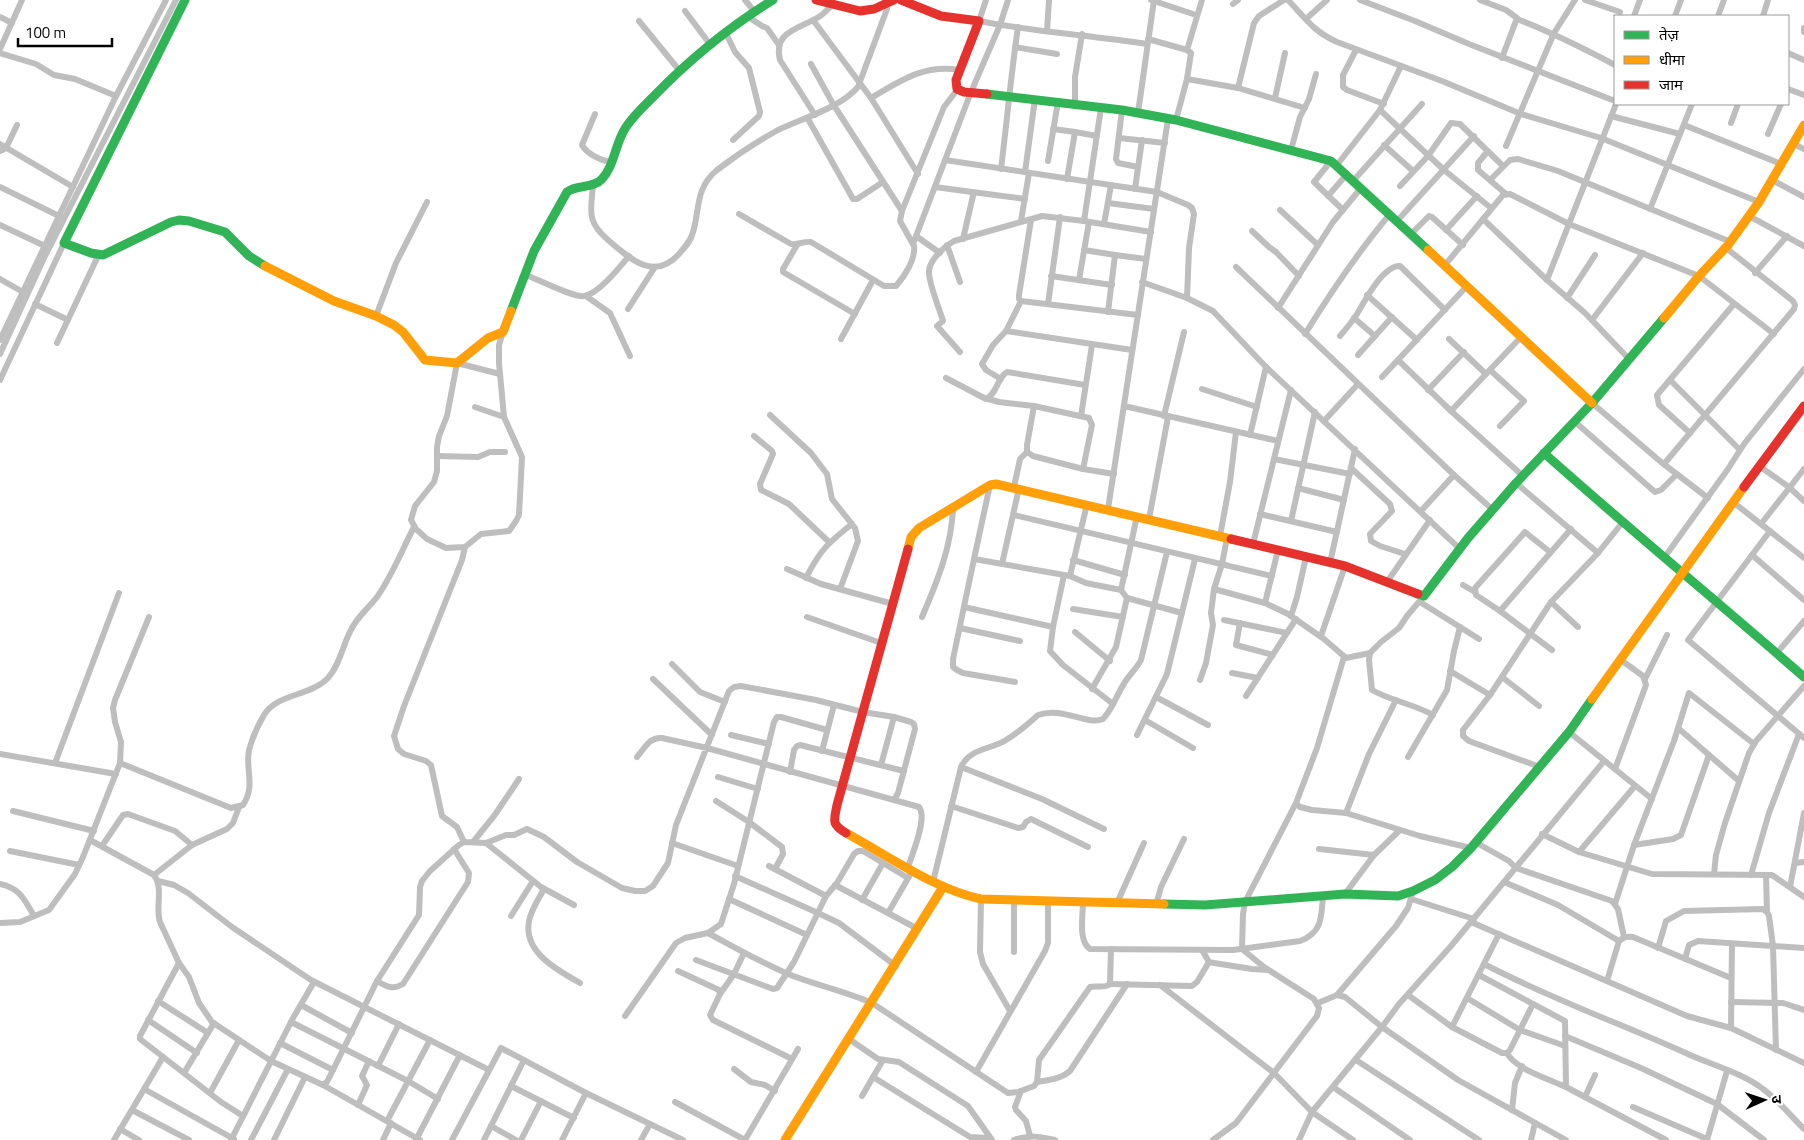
<svg xmlns="http://www.w3.org/2000/svg" width="1804" height="1140" viewBox="0 0 1804 1140" font-family="'Titillium Web','Noto Sans Devanagari',sans-serif">
	<style>
		.lines { fill: none; stroke-linecap: round; stroke-linejoin: round }
		.canal { stroke: #bfbfbf; stroke-width: 6 }
		.street { stroke: #bebebe; stroke-width: 6 }
		.fast { stroke: #30b455; stroke-width: 9 }
		.slow { stroke: #ff9f0a; stroke-width: 9 }
		.jam { stroke: #e5322d; stroke-width: 9 }
	</style>
	<rect width="100%" height="100%" fill="#fff"/>
	<g class="lines">
		<polyline class="canal" points="0,354 44,258 176,0"/>
		<g class="street">
			<polyline points="745,0 754,11"/>
			<path d="M986,0l-7,21c55,11 112,14 168,23"/>
			<polyline points="1151,0 1196,15"/>
			<path d="M1288,0c18,19 25,31 49,42l105,39 79,33 80,24 158,64"/>
			<polyline points="1360,0 1415,21 1469,44 1615,101"/>
			<polyline points="1480,0 1506,10 1517,18 1502,58"/>
			<polyline points="1585,0 1620,12"/>
			<polyline points="1233,4 1238,0"/>
			<polyline points="685,11 709,43"/>
			<polyline points="747,16 762,26 767,28 779,45"/>
			<polyline points="1634,16 1640,0"/>
			<polyline points="1675,16 1681,0"/>
			<polyline points="1718,16 1724,0"/>
			<polyline points="1763,16 1768,0"/>
			<polyline points="0,17 12,23"/>
			<polyline points="1306,19 1327,0"/>
			<path d="M1517,19c34,13 66,29 98,46"/>
			<polyline points="813,20 871,98 918,174"/>
			<polyline points="639,21 679,70"/>
			<polyline points="1804,28 1804,32"/>
			<polyline points="725,31 735,52 749,68 760,112 759,116 733,140"/>
			<polyline points="1047,31 1049,0"/>
			<polyline points="1148,39 1187,50 1191,53 1187,79 1176,120"/>
			<polyline points="1015,47 1057,54"/>
			<polyline points="0,49 22,0"/>
			<polyline points="1187,50 1202,0"/>
			<polyline points="1356,50 1343,75 1343,87 1347,90 1384,104"/>
			<polyline points="0,53 36,64 54,75 75,79 116,96"/>
			<polyline points="1788,53 1804,60"/>
			<polyline points="811,64 833,104 902,211"/>
			<polyline points="1187,79 1238,88 1305,108"/>
			<polyline points="1238,88 1254,23 1259,16 1284,0"/>
			<polyline points="1788,89 1804,95"/>
			<path d="M871,98c29,-17 53,-34 88,-28"/>
			<polyline points="1275,98 1285,53"/>
			<polyline points="1075,105 1075,77 1082,34"/>
			<polyline points="1122,110 1116,159 1118,163 1138,167"/>
			<polyline points="1380,110 1444,170 1491,208"/>
			<polyline points="1138,113 1154,0"/>
			<path d="M595,114l-13,31c5,9 18,15 28,17"/>
			<path d="M815,115l-35,-55c-7,-28 18,-31 37,-42 6,-3 10,-8 15,-13"/>
			<polyline points="1611,116 1680,134"/>
			<polyline points="808,119 853,199 857,199 883,182"/>
			<polyline points="1731,123 1738,104"/>
			<polyline points="1684,125 1781,164"/>
			<polyline points="1053,129 1075,132 1067,179"/>
			<polyline points="1075,132 1097,136"/>
			<polyline points="1768,134 1781,104"/>
			<polyline points="1119,138 1165,143"/>
			<polyline points="0,144 73,187"/>
			<polyline points="1794,144 1804,149"/>
			<polyline points="1384,145 1413,171"/>
			<polyline points="1506,146 1554,33 1575,0"/>
			<polyline points="1291,150 1300,117 1309,99 1316,74"/>
			<polyline points="0,151 6,148 17,125"/>
			<polyline points="1487,152 1478,163 1478,170 1506,194"/>
			<polyline points="945,160 1157,192 1188,205 1192,208 1194,214 1189,248 1187,298"/>
			<polyline points="1048,161 1058,102"/>
			<polyline points="1331,161 1314,182 1343,210"/>
			<polyline points="1337,165 1380,110 1401,66"/>
			<path d="M1001,169c6,-48 10,-95 17,-142"/>
			<polyline points="1025,172 1035,99"/>
			<polyline points="1490,180 1510,160 1518,159 1558,171 1731,242"/>
			<polyline points="1772,180 1804,197"/>
			<polyline points="1353,181 1422,104"/>
			<path d="M593,185c-2,26 -7,36 15,55 21,18 46,42 71,14 6,-7 12,-13 14,-22 7,-23 2,-44 24,-62 17,-13 43,-30 61,-40 25,-12 62,-22 80,-43l29,-78 -2,-8"/>
			<polyline points="1400,186 1428,156 1451,123 1460,124 1503,166"/>
			<polyline points="0,187 59,216"/>
			<polyline points="935,187 972,192 973,196 963,239"/>
			<polyline points="1135,189 1142,140"/>
			<polyline points="972,192 1025,199"/>
			<polyline points="1328,196 1347,174"/>
			<polyline points="1108,203 1154,209"/>
			<polyline points="1650,209 1692,104"/>
			<polyline points="1280,210 1318,245"/>
			<path d="M739,214l52,30c7,1 13,-3 20,-2l73,44h12c8,-9 20,-27 18,-40l-14,-25 2,-10 42,-104 13,-17"/>
			<polyline points="1749,216 1804,246"/>
			<polyline points="1483,219 1547,280 1585,313 1630,360"/>
			<polyline points="1031,220 1019,295 1019,299 1021,301 1138,315"/>
			<polyline points="1021,221 1029,173"/>
			<polyline points="1084,221 1101,108"/>
			<polyline points="1397,221 1474,136"/>
			<polyline points="1104,224 1111,185"/>
			<polyline points="0,225 45,246"/>
			<polyline points="1446,230 1477,196"/>
			<polyline points="1252,231 1269,247 1276,252 1299,276"/>
			<polyline points="1411,234 1429,216 1432,217 1463,245"/>
			<polyline points="916,236 940,253"/>
			<polyline points="913,244 971,92 1000,25 1008,0"/>
			<polyline points="797,245 783,269 783,272 855,314"/>
			<polyline points="947,245 960,282"/>
			<polyline points="1084,250 1115,255 1108,312"/>
			<polyline points="1115,255 1146,259"/>
			<polyline points="1445,265 1503,195 1510,194 1569,224 1699,276 1774,334"/>
			<polyline points="1236,267 1454,475 1493,510"/>
			<polyline points="1755,273 1787,236"/>
			<path d="M526,275c11,4 50,24 59,21 15,-4 34,-28 44,-40"/>
			<polyline points="1051,276 1112,285"/>
			<polyline points="0,279 23,292"/>
			<polyline points="1079,280 1089,222"/>
			<polyline points="1547,280 1616,104"/>
			<polyline points="1142,282 1187,298 1213,311 1266,367 1460,549"/>
			<polyline points="1367,295 1417,340"/>
			<polyline points="586,296 610,313 630,356"/>
			<polyline points="1567,298 1595,255"/>
			<polyline points="35,304 68,320"/>
			<polyline points="1048,304 1060,217"/>
			<polyline points="1278,308 1333,222 1361,188"/>
			<polyline points="628,309 655,267"/>
			<polyline points="376,316 396,263 427,202"/>
			<polyline points="1354,318 1375,336"/>
			<polyline points="1592,320 1643,253"/>
			<polyline points="1006,331 1132,350"/>
			<path d="M1305,334c26,-42 53,-82 85,-120"/>
			<path d="M1340,336c6,-7 12,-14 17,-22 8,-13 26,-49 43,-48l45,44"/>
			<polyline points="841,339 873,280"/>
			<polyline points="1449,339 1486,374"/>
			<polyline points="0,340 116,96 166,0"/>
			<polyline points="57,343 99,254"/>
			<path d="M960,352l-23,-26 6,-5c-3,-11 -15,-39 -14,-50 1,-12 16,-25 25,-30l88,-25 42,5 67,11"/>
			<polyline points="1358,355 1392,317"/>
			<polyline points="1398,360 1451,411 1523,476"/>
			<polyline points="1490,370 1524,401 1500,426"/>
			<polyline points="500,374 457,363 447,416 439,436 437,447 437,471 434,482 415,506 411,520 416,529 427,539 446,548 465,547 481,534 509,531 516,521 519,515 522,457 504,417 499,363 499,345 503,332"/>
			<polyline points="1382,377 1467,286"/>
			<path d="M946,378l40,21c11,-5 11,-21 21,-27l78,13"/>
			<polyline points="1001,379 986,370 982,364 993,345 1006,331 1021,301"/>
			<polyline points="0,380 64,243"/>
			<polyline points="1670,380 1740,450"/>
			<polyline points="1202,389 1257,407"/>
			<polyline points="1428,390 1464,352"/>
			<polyline points="988,399 999,402 1034,406 1089,418 1092,425 1083,469"/>
			<polyline points="1592,403 1661,462 1708,498"/>
			<polyline points="1034,406 1027,445 1027,452 1033,456 1083,469 1114,474"/>
			<polyline points="1124,406 1278,441"/>
			<polyline points="475,407 504,417"/>
			<polyline points="1451,411 1521,337"/>
			<polyline points="770,415 811,453 827,474 832,499 855,528 858,541 840,589"/>
			<polyline points="1081,416 1092,345"/>
			<polyline points="1164,416 1184,332"/>
			<polyline points="1324,421 1358,384"/>
			<polyline points="1574,421 1655,492 1661,490 1677,474"/>
			<polyline points="1690,433 1659,405 1657,395 1734,304"/>
			<polyline points="1250,435 1266,367"/>
			<polyline points="754,436 772,451 773,454 760,484 761,490 789,504 829,542"/>
			<polyline points="437,456 478,457 490,452 505,452"/>
			<polyline points="1274,459 1350,474"/>
			<polyline points="1664,464 1794,309 1795,305 1793,301 1726,248"/>
			<polyline points="1759,466 1789,487 1804,501"/>
			<polyline points="1351,468 1390,504 1392,511 1370,534 1371,541 1380,546 1405,554"/>
			<polyline points="1516,483 1598,553"/>
			<polyline points="990,485 974,559 1070,576 1086,583 1121,590"/>
			<polyline points="1014,487 1020,459 1027,452"/>
			<polyline points="1298,488 1344,500"/>
			<polyline points="1733,502 1804,558"/>
			<polyline points="1108,509 1168,119"/>
			<polyline points="1421,511 1454,475"/>
			<polyline points="1260,514 1337,532"/>
			<polyline points="1014,515 1272,576"/>
			<polyline points="1149,519 1168,417"/>
			<polyline points="1291,521 1315,412"/>
			<polyline points="1761,524 1804,469"/>
			<polyline points="1770,531 1688,640 1804,738"/>
			<polyline points="1220,536 1230,482 1236,432"/>
			<polyline points="1253,544 1291,390"/>
			<polyline points="1550,552 1525,532 1475,588 1476,595 1500,611 1552,650"/>
			<polyline points="1752,555 1804,600"/>
			<polyline points="1664,558 1728,469 1744,444 1804,369"/>
			<polyline points="974,559 953,659 953,667 957,670 963,673 1015,682"/>
			<polyline points="1073,560 1125,575"/>
			<polyline points="1330,563 1355,449"/>
			<polyline points="1002,564 1019,488"/>
			<polyline points="787,569 821,584 893,604"/>
			<polyline points="1064,575 1053,627 1050,651 1063,665 1113,704"/>
			<polyline points="1070,576 1087,504"/>
			<path d="M806,578c14,-28 22,-35 46,-54"/>
			<polyline points="1387,582 1430,520"/>
			<polyline points="1463,585 1475,592"/>
			<polyline points="1214,589 1265,603 1288,614 1324,639 1346,658 1370,653"/>
			<path d="M1424,596l-17,20 -8,12 -18,14 -11,11 -1,7 3,30c19,11 42,14 61,25"/>
			<polyline points="1127,598 1182,613"/>
			<polyline points="1420,602 1479,639"/>
			<polyline points="1551,602 1578,627"/>
			<polyline points="1265,603 1278,550"/>
			<polyline points="964,607 1053,627"/>
			<polyline points="1073,609 1123,617"/>
			<polyline points="1500,611 1571,529"/>
			<polyline points="1291,616 1297,597 1306,557"/>
			<polyline points="807,617 881,643"/>
			<path d="M922,617c15,-35 30,-71 31,-110"/>
			<polyline points="1224,620 1287,633"/>
			<polyline points="1240,623 1236,645 1273,655"/>
			<polyline points="960,628 1020,641"/>
			<polyline points="1075,632 1110,661"/>
			<polyline points="1321,636 1345,566"/>
			<polyline points="1776,654 1804,621"/>
			<polyline points="1344,657 1317,748 1296,803 1300,807 1312,810 1346,813 1420,836 1471,848"/>
			<polyline points="672,664 700,692 725,702"/>
			<polyline points="1450,671 1490,695"/>
			<polyline points="1232,673 1258,678"/>
			<polyline points="1502,677 1539,706"/>
			<polyline points="653,679 712,735"/>
			<polyline points="1645,679 1667,635"/>
			<polyline points="1200,680 1206,663 1213,625 1211,613 1214,589 1222,564 1227,538"/>
			<polyline points="1092,689 1116,647 1127,598 1121,590 1137,516"/>
			<polyline points="1246,696 1296,619"/>
			<polyline points="1156,697 1208,725"/>
			<polyline points="1145,720 1193,748"/>
			<polyline points="1678,728 1739,781"/>
			<polyline points="1569,732 1652,799"/>
			<polyline points="731,735 769,744"/>
			<polyline points="1137,735 1167,674 1195,559"/>
			<polyline points="822,751 834,705"/>
			<polyline points="0,754 116,774"/>
			<polyline points="1408,757 1447,690 1454,651 1460,627"/>
			<polyline points="55,763 119,593"/>
			<path d="M120,763l111,45 12,-3c13,-20 2,-35 6,-55 3,-11 9,-25 15,-35 12,-21 47,-19 64,-37 14,-16 15,-38 27,-55 6,-9 15,-17 22,-26 15,-21 25,-47 37,-70"/>
			<polyline points="881,765 894,717"/>
			<polyline points="961,767 1042,799 1104,829"/>
			<polyline points="1540,767 1469,741 1463,736 1463,730 1490,695 1551,602 1598,553 1622,523"/>
			<polyline points="1615,769 1646,685 1643,676 1621,660"/>
			<polyline points="790,772 794,750 797,746 800,745 904,771"/>
			<polyline points="718,777 758,789"/>
			<path d="M894,800l25,7c9,10 -7,48 -11,60"/>
			<polyline points="716,801 749,822 782,847 783,854 775,869"/>
			<polyline points="951,806 1018,828 1023,827 1026,822 1031,819 1088,847"/>
			<polyline points="13,811 94,831"/>
			<polyline points="1346,813 1369,754 1396,700"/>
			<polyline points="1542,834 1579,852 1652,874 1772,875 1804,897"/>
			<path d="M90,840l64,35c10,14 1,31 6,47l19,41 10,14 10,26 13,19 59,39 52,24 4,-3 6,-12 44,-89 42,-66 1,-28 2,-6 8,-10 29,-26 5,-3 22,1 20,-8h8l13,-6 17,8 33,25 45,26 13,3h10l8,-5 15,-23 8,-38 53,-134 5,-4 7,-1 75,14 47,12 31,5 17,5 3,2 1,5 -17,64 -4,7 -187,-52 -45,-10c-13,-1 -17,10 -25,19"/>
			<polyline points="464,842 457,827 442,816 431,765 426,761 404,754 398,749 394,736 404,706 462,560 465,547"/>
			<polyline points="473,842 494,816 519,779"/>
			<polyline points="1475,842 1509,861 1516,868 1612,901 1618,909 1624,937"/>
			<polyline points="486,843 541,887 574,905"/>
			<polyline points="672,843 738,866"/>
			<polyline points="1634,845 1673,839 1681,835 1709,755"/>
			<polyline points="102,846 123,815 128,814 175,831 192,845"/>
			<polyline points="1319,849 1374,855"/>
			<polyline points="10,851 79,865"/>
			<polyline points="1579,852 1635,786"/>
			<polyline points="1795,863 1804,862"/>
			<polyline points="769,866 826,896"/>
			<polyline points="1714,874 1716,855 1725,823 1749,753 1756,741 1804,686"/>
			<polyline points="154,875 192,845 227,829 233,823 239,807"/>
			<polyline points="1751,875 1769,813 1799,734"/>
			<polyline points="1766,875 1767,912"/>
			<polyline points="735,876 818,913 839,923 896,966"/>
			<polyline points="158,881 174,885 188,893 232,927 311,980 489,1070"/>
			<path d="M933,882l28,-115c9,-19 29,-17 45,-27 12,-7 22,-16 32,-25 24,-9 49,11 65,4 10,-11 14,-25 22,-37 5,-8 12,-14 16,-22l26,-108"/>
			<polyline points="1504,882 1558,905 1619,941"/>
			<path d="M0,884c21,5 24,15 34,32"/>
			<polyline points="835,885 918,929"/>
			<polyline points="1790,887 1804,813"/>
			<path d="M544,889c-5,9 -13,21 -15,32 -6,31 28,49 51,62"/>
			<polyline points="1345,894 1374,855 1400,830"/>
			<polyline points="729,899 807,935"/>
			<polyline points="981,899 980,952 983,964 1010,1011"/>
			<polyline points="1411,899 1474,919"/>
			<polyline points="862,900 883,863"/>
			<polyline points="1014,900 1014,952"/>
			<path d="M1083,902c0,14 -5,39 7,47l143,1 67,-9c23,-9 21,-24 23,-45"/>
			<polyline points="1117,903 1144,843"/>
			<polyline points="1615,904 1634,845 1674,741 1689,693 1754,744"/>
			<polyline points="1156,905 1161,887 1184,839"/>
			<polyline points="888,913 910,875"/>
			<polyline points="511,916 533,881"/>
			<polyline points="1471,922 1687,1016 1731,1028 1804,1063"/>
			<polyline points="0,923 20,922 49,910 75,874 83,857 120,763 121,742 115,722 113,708 115,700 149,617"/>
			<path d="M708,933c26,14 52,29 80,41 27,11 57,17 84,29l136,90 10,-1 16,-6 3,-4 2,-22 51,-73c7,-2 14,2 20,-3l1,-35"/>
			<polyline points="1658,948 1666,921 1684,911 1763,909 1767,912 1769,916 1773,946 1776,1050"/>
			<polyline points="1202,950 1209,962 1214,963 1252,969 1268,970"/>
			<polyline points="1685,959 1689,945 1698,941 1804,948"/>
			<polyline points="696,960 773,989 777,988 794,962 826,896 837,883 854,854 858,851 863,851 908,878"/>
			<polyline points="179,963 140,1036 140,1039 221,1102 243,1116"/>
			<path d="M1484,964c67,35 138,60 206,91 23,10 54,19 73,34 15,11 28,27 41,40"/>
			<polyline points="678,971 719,990 720,994 710,1015 713,1020 792,1059"/>
			<polyline points="1479,975 1565,1021 1566,1087 1666,1140"/>
			<path d="M377,981c10,6 16,9 26,3l65,-102 1,-9 -15,-24"/>
			<path d="M1607,981l12,-40c5,-4 8,-5 14,-4l98,41"/>
			<polyline points="1110,984 1192,986 1197,982 1209,962"/>
			<polyline points="1160,985 1274,1073 1312,1112 1299,1140"/>
			<polyline points="720,994 734,974 744,953"/>
			<polyline points="1337,995 1396,926 1408,908 1413,891"/>
			<polyline points="1408,995 1452,1027 1502,1053 1507,1053 1510,1050 1533,1004"/>
			<polyline points="1467,998 1520,1030 1565,1046"/>
			<polyline points="158,1001 208,1033"/>
			<polyline points="1731,1002 1783,1003 1804,1010"/>
			<polyline points="1318,1003 1337,995 1345,997 1382,1027 1458,1080 1566,1140"/>
			<polyline points="301,1005 352,1033"/>
			<polyline points="625,1016 676,943 685,938 708,933 721,924 734,884 774,722 777,717 781,717 827,730"/>
			<polyline points="148,1020 197,1053"/>
			<polyline points="291,1022 408,1081 438,1099"/>
			<polyline points="1452,1027 1499,934"/>
			<polyline points="1731,1028 1732,944"/>
			<polyline points="1565,1036 1641,1068 1717,1104 1764,1140"/>
			<polyline points="849,1039 878,1059 899,1062 968,1106 992,1140"/>
			<polyline points="280,1043 333,1070"/>
			<path d="M1507,1053c8,16 42,26 59,34"/>
			<polyline points="1356,1060 1479,1140"/>
			<polyline points="378,1066 399,1024"/>
			<polyline points="734,1069 751,1082 765,1085 775,1091"/>
			<polyline points="976,1072 1045,951 1048,943 1048,901"/>
			<polyline points="184,1073 214,1023"/>
			<polyline points="873,1077 970,1137 989,1138"/>
			<path d="M1037,1082c12,-2 24,-3 33,-11l57,-87"/>
			<polyline points="323,1085 420,1140"/>
			<polyline points="511,1086 574,1118"/>
			<polyline points="1333,1087 1410,1140"/>
			<polyline points="144,1089 234,1139"/>
			<polyline points="1021,1091 1015,1107 1016,1110 1026,1121 1030,1136"/>
			<polyline points="210,1093 239,1040"/>
			<polyline points="862,1096 883,1060"/>
			<polyline points="1585,1097 1595,1075"/>
			<polyline points="675,1102 745,1140"/>
			<polyline points="358,1105 367,1085 362,1076 369,1061"/>
			<polyline points="1633,1107 1707,1139"/>
			<polyline points="132,1110 189,1140"/>
			<polyline points="1512,1110 1515,1083 1522,1066"/>
			<polyline points="387,1121 430,1040"/>
			<polyline points="491,1126 516,1140"/>
			<polyline points="120,1129 139,1140"/>
			<polyline points="114,1140 163,1057"/>
			<polyline points="231,1140 293,1018 314,982"/>
			<polyline points="251,1140 288,1069"/>
			<polyline points="274,1140 305,1077"/>
			<polyline points="383,1140 391,1123"/>
			<polyline points="416,1140 460,1055"/>
			<polyline points="452,1140 501,1048 586,1093 683,1140"/>
			<polyline points="484,1140 524,1060"/>
			<polyline points="521,1140 541,1101"/>
			<polyline points="562,1140 586,1093"/>
			<polyline points="641,1140 650,1124"/>
			<polyline points="745,1140 798,1049"/>
			<path d="M1014,1140c17,-5 24,-4 41,0"/>
			<polyline points="1213,1140 1236,1123 1317,1016 1319,1008 1314,999 1264,967 1242,949 1243,914 1245,902 1296,803"/>
			<polyline points="1353,1140 1312,1112 1382,1027 1399,1004 1451,946 1604,761"/>
			<polyline points="1531,1140 1535,1123"/>
			<polyline points="1707,1140 1727,1071"/>
		</g>
		<g class="fast">
			<polyline points="185,0 64,243 91,253 103,255 171,222 179,220 189,221 225,232 249,256 265,266"/>
			<polyline points="987,94 1122,110 1176,120 1331,161 1428,250"/>
			<path d="M511,311l23,-60 33,-59c10,-8 26,-3 35,-13 13,-14 13,-36 24,-52 8,-12 18,-21 28,-31 36,-37 75,-69 119,-96"/>
			<path d="M1544,453c85,76 174,149 260,224"/>
			<polyline points="1418,594 1424,596 1468,538 1516,483 1592,403 1664,318"/>
			<polyline points="1164,904 1205,905 1345,894 1398,896 1413,891 1435,880 1452,867 1471,848 1569,732 1592,699"/>
		</g>
		<g class="slow">
			<polyline points="1428,250 1592,403"/>
			<polyline points="265,266 334,301 376,316 394,325 403,332 425,360 457,363 488,338 503,332 511,311"/>
			<polyline points="1664,318 1699,276 1728,245 1759,202 1804,125"/>
			<polyline points="908,549 911,537 919,528 990,485 996,484 1231,539"/>
			<polyline points="1592,699 1744,487"/>
			<path d="M846,833c41,22 90,57 135,66l183,5"/>
			<polyline points="785,1140 943,887"/>
		</g>
		<g class="jam">
			<polyline points="816,0 860,11 874,9 894,0"/>
			<polyline points="901,0 941,16 979,21 956,80 957,89 964,92 987,94"/>
			<polyline points="1744,487 1804,406"/>
			<polyline points="1231,539 1345,566 1418,594"/>
			<path d="M846,833c-15,-9 -12,-12 -9,-28l71,-256"/>
		</g>
	</g>
	<rect x="1614" y="15" width="175" height="90" fill="#ffffff" stroke="#999999"/>
	<rect x="1624" y="31" width="25" height="8" fill="#30b455" stroke="#999999"/>
	<text x="1659" y="40" font-size="15" fill="#000000">तेज़</text>
	<rect x="1624" y="56" width="25" height="8" fill="#ff9f0a" stroke="#999999"/>
	<text x="1659" y="65" font-size="15" fill="#000000">धीमा</text>
	<rect x="1624" y="81" width="25" height="8" fill="#e5322d" stroke="#999999"/>
	<text x="1659" y="90" font-size="15" fill="#000000">जाम</text>
	<g transform="translate(1764 1100) rotate(87)" stroke="#ffffff" stroke-width="4" paint-order="stroke">
	<path d="M0-4L9 19L0 12L-9 19Z" fill="#000000"/>
	<text y="-8" font-size="14" font-weight="bold" text-anchor="middle" fill="#000000">उ</text>
	</g>
	<path d="M18 38v8h94v-8" fill="none" stroke="#000000" stroke-width="2.5"/>
	<text x="25" y="38" font-size="15" fill="#000000" stroke="#ffffff" stroke-width="4" paint-order="stroke">100 m</text>
</svg>
